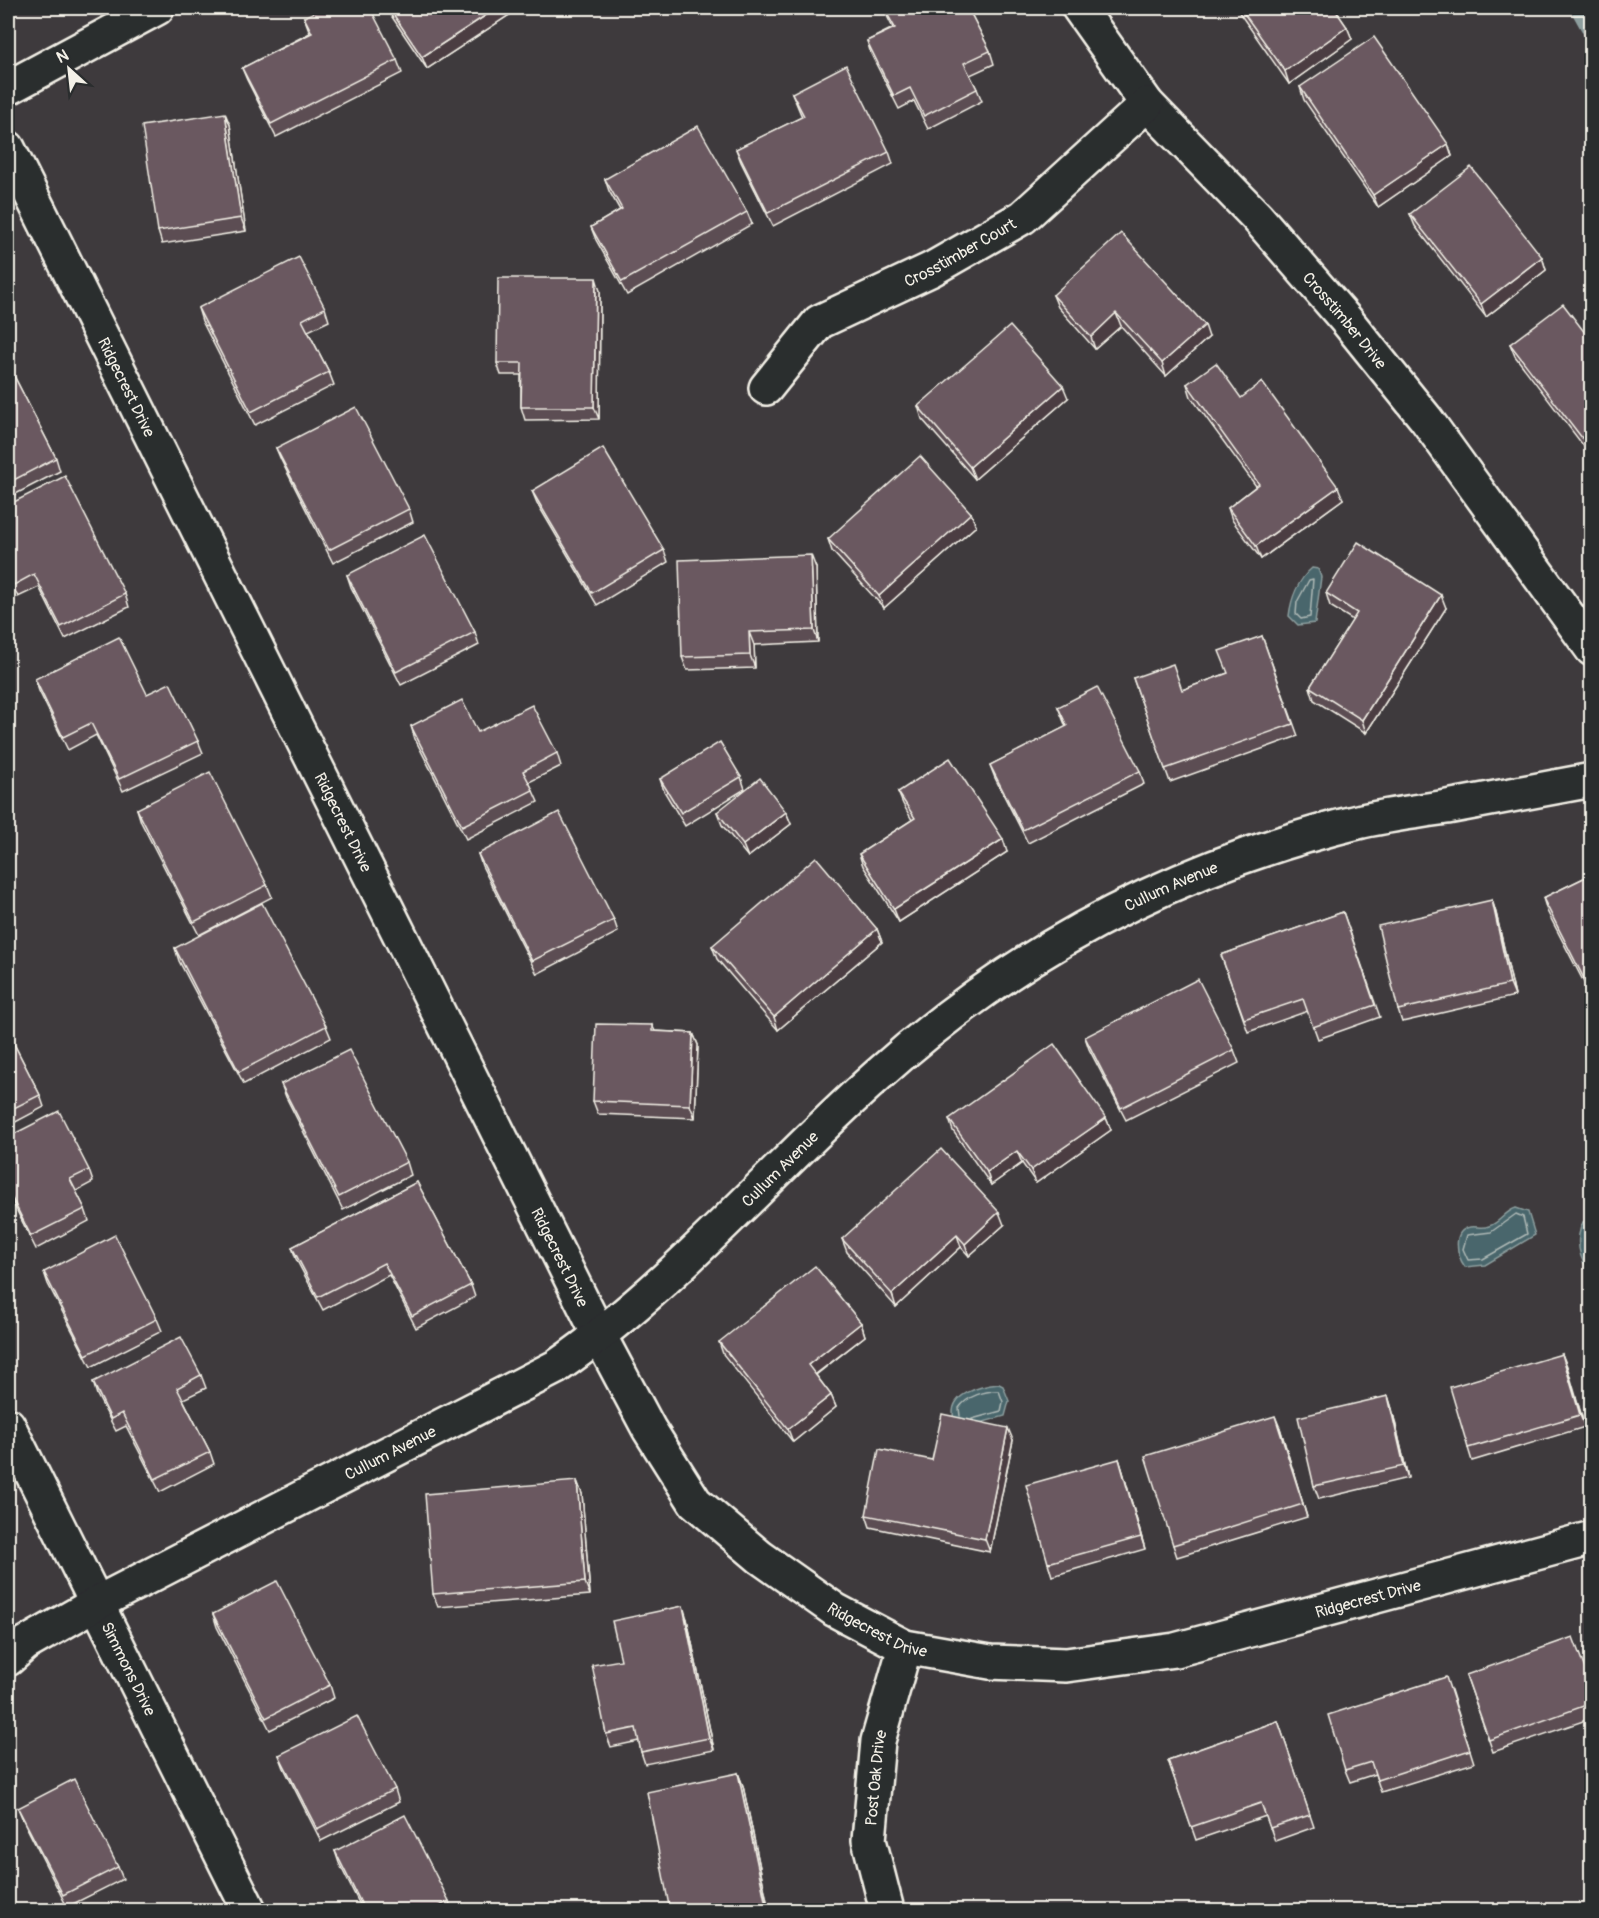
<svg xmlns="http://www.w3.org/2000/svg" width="1599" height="1918" viewBox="0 0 1599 1918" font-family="Pangolin,sans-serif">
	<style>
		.water { fill: #48666c; stroke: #8d9e9e; stroke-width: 1.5 }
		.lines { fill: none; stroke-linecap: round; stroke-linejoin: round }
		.shore { stroke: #afb9b6; stroke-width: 1.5 }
		.stream { stroke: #8d9e9e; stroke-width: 14 }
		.street-casing { stroke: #f4f1e8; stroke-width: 38 }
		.street { stroke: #2a2d2e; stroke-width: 33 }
		.wall { fill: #5c4d53; stroke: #f4f1e8; stroke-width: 1.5 }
		.shaded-wall { fill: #4b3e43; stroke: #f4f1e8; stroke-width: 1.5 }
		.building { fill: #6b5960; stroke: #f4f1e8; stroke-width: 1.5 }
		.labels { text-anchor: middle; stroke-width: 4.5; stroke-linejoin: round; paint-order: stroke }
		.street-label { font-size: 16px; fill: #f4f1e8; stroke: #2a2d2e }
	</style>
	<rect width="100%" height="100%" fill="#3e3a3d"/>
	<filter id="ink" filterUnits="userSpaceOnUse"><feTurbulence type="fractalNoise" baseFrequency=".0167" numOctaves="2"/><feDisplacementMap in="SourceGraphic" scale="12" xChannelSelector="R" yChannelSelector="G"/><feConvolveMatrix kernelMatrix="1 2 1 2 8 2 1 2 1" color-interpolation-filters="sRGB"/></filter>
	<g filter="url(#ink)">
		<g class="water">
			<path d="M1312,568l6,1 3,8 -6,46 -17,2 -9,-9c2,-17 9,-36 23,-48z"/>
			<path d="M1516,1208l12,4 7,23 -50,30 -20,2c-8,-11 -14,-36 5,-40 6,-1 13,2 19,-1 11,-3 16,-15 27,-18z"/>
			<path d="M1591,1220h1l-1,52c-13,-12 -16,-34 -8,-50z"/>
			<path d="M999,1384l4,2 6,15 -4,15 -32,9 -19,-6c-7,-25 26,-33 45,-35z"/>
		</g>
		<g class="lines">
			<g class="shore">
				<polygon points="1313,579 1310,617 1301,619 1296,614 1297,602 1309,580"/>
				<polygon points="1516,1214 1523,1217 1527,1234 1483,1259 1468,1260 1463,1249 1467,1235 1491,1232"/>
				<path d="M960,1416l-1,-8c8,-12 27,-18 40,-17l4,11 -2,9 -29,8"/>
			</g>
			<polyline class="stream" points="1577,8 1592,35"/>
			<g class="street-casing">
				<g id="street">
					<path id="s1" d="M1079,8l68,96 110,113 90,104 79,98 166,230"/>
					<polyline points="8,88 157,8"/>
					<path id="s2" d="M8,148l592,1189 49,92 46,73 65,55 75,53 70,37 85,15 76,3 109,-15 417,-112"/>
					<path id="s3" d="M766,388l53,-66 113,-53 91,-52 124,-113"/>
					<path id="s4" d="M8,1425l241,485"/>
					<path id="s5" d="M8,1659l17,-15 72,-41 459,-236c120,-83 214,-196 322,-292 140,-126 301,-210 484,-254 28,-6 57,-10 85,-14 48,-9 96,-18 145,-27"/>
					<path id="s6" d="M887,1910l-18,-70 9,-99 27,-94"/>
				</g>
			</g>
			<use href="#street" class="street"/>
		</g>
		<g class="wall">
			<polygon points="386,8 520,8 427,69"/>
			<polygon points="883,8 968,8 990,51 994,64 970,75 977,89 982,101 928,129 914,101 899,109 871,54 867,41 893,28"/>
			<polygon points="1236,8 1334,8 1347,27 1352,39 1289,84"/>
			<polygon points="304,17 397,60 402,73 276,137 247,80 242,68 310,33"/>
			<polygon points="1300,87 1448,144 1452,156 1378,207 1304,100"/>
			<polygon points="792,93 889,152 893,164 773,226 741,162 736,149 802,117"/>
			<polygon points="230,125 246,231 162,244 158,231"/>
			<polygon points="605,179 747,212 752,224 627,295 596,240 591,227 620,210 609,191"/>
			<polygon points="1410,214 1542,257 1546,270 1486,317 1415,226"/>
			<polygon points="600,291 599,419 525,420 521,407 521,375 501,375 497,363"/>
			<polygon points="1053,295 1209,337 1166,376 1121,326 1095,349 1058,307"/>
			<polygon points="198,308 325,308 329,321 308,331 329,372 334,385 255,425 202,321"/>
			<polygon points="1592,342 1592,457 1515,356 1510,344"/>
			<polygon points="8,364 56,458 60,471 8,498"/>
			<polygon points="1187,384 1241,398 1343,499 1261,559 1232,520 1228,508 1256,486 1191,397"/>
			<polygon points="1068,398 975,479 922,419 918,406"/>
			<polygon points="276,448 409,509 413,522 333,563 281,460"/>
			<polygon points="532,491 664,550 668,562 597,605 537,503"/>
			<polygon points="8,505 125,594 129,607 65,639 39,587 18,597 8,576"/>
			<polygon points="971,513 976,526 884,608 832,551 828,539"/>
			<polygon points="816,568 818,642 754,645 755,668 687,670 682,657"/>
			<polygon points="347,575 475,632 479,645 401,685 351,587"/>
			<polygon points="1326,593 1446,608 1366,733 1314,700 1310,687 1353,620 1330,606"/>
			<polygon points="1262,636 1298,736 1170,782 1133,678 1182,690 1228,673"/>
			<polygon points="35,679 147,694 198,741 203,753 123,791 96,735 68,750 39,691"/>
			<polygon points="1058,707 1140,771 1144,784 1028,843 995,778 990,765 1066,727"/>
			<polygon points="411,726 478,732 557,753 561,766 529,782 538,802 466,839 415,739"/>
			<polygon points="741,777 745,789 685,826 664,791 660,779"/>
			<polygon points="898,792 1007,852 899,922 863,866 859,854 912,820 903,804"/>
			<polygon points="137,809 267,885 272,897 199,935 141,822"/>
			<polygon points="717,812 786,812 791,824 748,857 722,825"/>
			<polygon points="478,854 614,920 618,932 537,974 482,866"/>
			<polygon points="1592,874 1592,998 1547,911 1543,898"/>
			<polygon points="1492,900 1496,913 1515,996 1402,1022 1398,1010"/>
			<polygon points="1343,912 1380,1017 1318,1039 1308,1011 1248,1032 1221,955"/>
			<polygon points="877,929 882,942 778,1030 717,959 712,946"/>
			<polygon points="175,948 326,1026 331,1038 244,1084 179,961"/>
			<polygon points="652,1025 655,1031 693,1033 698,1045 695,1118 598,1114 593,1101"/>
			<polygon points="8,1032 40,1095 44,1107 8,1126"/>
			<polygon points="1085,1037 1234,1050 1239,1063 1126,1120 1089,1049"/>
			<polygon points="281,1084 407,1162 411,1175 343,1210 286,1097"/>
			<polygon points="1106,1118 1111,1130 1036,1183 1022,1163 991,1185 953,1131 949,1119"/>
			<polygon points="8,1137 89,1170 93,1182 76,1191 85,1209 89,1221 36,1249 8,1193"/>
			<polygon points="417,1182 471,1285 475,1297 416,1328 389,1275 323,1310 296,1259 292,1247"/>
			<polygon points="1004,1225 969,1256 961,1247 896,1307 847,1252 842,1239"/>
			<polygon points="44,1272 157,1319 162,1331 91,1367 48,1284"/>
			<polygon points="861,1323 865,1336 816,1375 831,1395 836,1407 793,1442 723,1354 719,1342"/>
			<polygon points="1562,1354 1585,1427 1472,1461 1468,1448"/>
			<polygon points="201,1375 206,1388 183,1399 210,1452 214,1464 160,1492 126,1426 116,1431 97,1395 93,1382"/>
			<polygon points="1388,1396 1392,1409 1408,1478 1319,1499 1314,1486"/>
			<polygon points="1280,1428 1307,1517 1177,1557 1173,1545"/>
			<polygon points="1013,1440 990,1552 870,1527 866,1515 932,1460"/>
			<polygon points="1119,1459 1123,1472 1145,1549 1052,1576 1048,1563"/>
			<polygon points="577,1481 582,1494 590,1595 438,1607 433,1594"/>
			<polygon points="213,1614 330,1685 334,1698 270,1730 217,1627"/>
			<polygon points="687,1619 714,1750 645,1764 641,1752 639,1741 611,1747 606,1734 621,1660"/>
			<polygon points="1466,1675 1592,1688 1592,1718 1493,1752"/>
			<polygon points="1451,1690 1474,1763 1381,1792 1375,1774 1350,1782 1345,1770"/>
			<polygon points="1278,1721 1314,1827 1275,1841 1266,1816 1196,1840 1168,1760"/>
			<polygon points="279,1755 395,1789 399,1802 321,1841 284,1768"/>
			<polygon points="738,1773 743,1786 769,1911 670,1911"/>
			<polygon points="18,1808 118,1867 123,1879 67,1907 23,1820"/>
			<polygon points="335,1851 449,1901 452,1911 363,1911 339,1863"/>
		</g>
		<g class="shaded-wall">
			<polygon points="497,8 520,8 427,69 422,57"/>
			<polygon points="1347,27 1352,39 1289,84 1285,71"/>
			<polygon points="225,113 230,125 246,231 241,218"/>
			<polygon points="1448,144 1452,156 1378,207 1373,195"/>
			<polygon points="1542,257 1546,270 1486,317 1481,304"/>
			<polygon points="596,278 600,291 599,419 594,407"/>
			<polygon points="1116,313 1121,326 1095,349 1091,337"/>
			<polygon points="1205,325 1209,337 1166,376 1162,363"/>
			<polygon points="1063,386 1068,398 975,479 970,467"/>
			<polygon points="1338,487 1343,499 1261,559 1256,546"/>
			<polygon points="971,513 976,526 884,608 879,596"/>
			<polygon points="811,555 816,568 818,642 814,630"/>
			<polygon points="1441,595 1446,608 1366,733 1362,720"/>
			<polygon points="749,632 754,645 755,668 750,655"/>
			<polygon points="786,812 791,824 748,857 743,845"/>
			<polygon points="1003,839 1007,852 899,922 894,909"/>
			<polygon points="1492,900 1496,913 1515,996 1510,984"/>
			<polygon points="877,929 882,942 778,1030 774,1017"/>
			<polygon points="693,1033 698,1045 695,1118 690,1105"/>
			<polygon points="1106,1118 1111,1130 1036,1183 1031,1170"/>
			<polygon points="1017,1151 1022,1163 991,1185 987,1172"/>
			<polygon points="999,1212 1004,1225 969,1256 965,1244"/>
			<polygon points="957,1235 961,1247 896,1307 892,1294"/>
			<polygon points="861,1323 865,1336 812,1377 808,1365"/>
			<polygon points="1562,1354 1567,1366 1585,1427 1580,1415"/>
			<polygon points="831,1395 836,1407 793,1442 788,1429"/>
			<polygon points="1388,1396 1392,1409 1408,1478 1404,1466"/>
			<polygon points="1275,1416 1280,1428 1307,1517 1303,1504"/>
			<polygon points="1008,1428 1013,1440 990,1552 985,1539"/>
			<polygon points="1119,1459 1123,1472 1145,1549 1141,1537"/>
			<polygon points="577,1481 582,1494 590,1595 585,1582"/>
			<polygon points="683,1606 687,1619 714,1750 709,1738"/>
			<polygon points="738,1773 743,1786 769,1911 767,1911 766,1905"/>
		</g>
		<g class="building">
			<polygon points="323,8 370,8 397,60 271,124 242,68 312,33 304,17"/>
			<polygon points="389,8 497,8 422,57"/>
			<polygon points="884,8 968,8 990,51 964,63 977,89 924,116 910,88 894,96 867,41 895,28"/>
			<polygon points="1240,8 1334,8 1347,27 1285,71"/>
			<polygon points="1374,37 1448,144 1373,195 1300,87"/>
			<polygon points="846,65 889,152 768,213 736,149 804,116 792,93"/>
			<polygon points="225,113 241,218 158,231 142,126"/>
			<polygon points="698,126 747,212 622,282 591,227 622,209 605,179"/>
			<polygon points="1471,167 1542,257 1481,304 1410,214"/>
			<polygon points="1121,233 1205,325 1162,363 1116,313 1091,337 1053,295"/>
			<polygon points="299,257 325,308 302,320 329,372 251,412 198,308"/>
			<polygon points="498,278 596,278 594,407 521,407 522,363 497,363"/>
			<polygon points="1563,304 1592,342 1592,451 1510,344"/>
			<polygon points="1010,326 1063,386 970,467 918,406"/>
			<polygon points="1216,363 1241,398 1262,382 1338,487 1256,546 1228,508 1259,484 1187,384"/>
			<polygon points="8,364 56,458 8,483"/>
			<polygon points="356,407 409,509 329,550 276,448"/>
			<polygon points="603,448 664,550 592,593 532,491"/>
			<polygon points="920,456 971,513 879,596 828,539"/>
			<polygon points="65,476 125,594 61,627 34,574 14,585 8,573 8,505"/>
			<polygon points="425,535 475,632 396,672 347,575"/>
			<polygon points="1358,542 1441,595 1362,720 1310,687 1357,613 1326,593"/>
			<polygon points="811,555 814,630 749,632 750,655 682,657 679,560"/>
			<polygon points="1262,636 1293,724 1165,769 1133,678 1173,664 1182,690 1228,673 1219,651"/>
			<polygon points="119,637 147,694 170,683 198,741 119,779 91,723 63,737 35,679"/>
			<polygon points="1097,687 1140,771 1023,830 990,765 1067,726 1058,707"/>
			<polygon points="462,700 478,732 532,705 557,753 523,771 533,790 462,826 411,726"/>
			<polygon points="720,742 741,777 681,813 660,779"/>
			<polygon points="950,758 1003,839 894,909 859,854 915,818 898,792"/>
			<polygon points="210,772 267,885 194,922 137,809"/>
			<polygon points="760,778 786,812 743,845 717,812"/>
			<polygon points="559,812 614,920 532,961 478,854"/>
			<polygon points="816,857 877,929 774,1017 712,946"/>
			<polygon points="1592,874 1592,994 1543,898"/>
			<polygon points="1492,900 1510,984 1398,1010 1378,926"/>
			<polygon points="262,903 326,1026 239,1072 175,948"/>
			<polygon points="1343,912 1375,1005 1313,1027 1303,999 1244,1019 1221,955"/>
			<polygon points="1198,979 1234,1050 1121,1108 1085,1037"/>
			<polygon points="596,1024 652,1025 652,1031 693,1033 690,1105 593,1101"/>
			<polygon points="8,1032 40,1095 8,1111"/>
			<polygon points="1054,1044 1106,1118 1031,1170 1017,1151 987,1172 949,1119"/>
			<polygon points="349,1050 407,1162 339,1197 281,1084"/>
			<polygon points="59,1111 89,1170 70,1179 85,1209 31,1236 8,1190 8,1137"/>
			<polygon points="941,1149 999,1212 965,1244 957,1235 892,1294 842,1239"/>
			<polygon points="417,1182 471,1285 412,1316 384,1263 318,1297 292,1247"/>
			<polygon points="115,1235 157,1319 86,1355 44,1272"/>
			<polygon points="815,1266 861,1323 808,1365 831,1395 788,1429 719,1342"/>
			<polygon points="181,1337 201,1375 177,1388 210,1452 155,1479 122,1413 111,1419 93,1382"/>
			<polygon points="1562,1354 1580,1415 1468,1448 1450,1387"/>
			<polygon points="1388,1396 1404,1466 1314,1486 1298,1417"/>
			<polygon points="942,1414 1008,1428 985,1539 866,1515 879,1449 932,1460"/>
			<polygon points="1275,1416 1303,1504 1173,1545 1145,1456"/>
			<polygon points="1119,1459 1141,1537 1048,1563 1026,1485"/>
			<polygon points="577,1481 585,1582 433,1594 425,1494"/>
			<polygon points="277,1581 330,1685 266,1718 213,1614"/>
			<polygon points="683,1606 709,1738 641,1752 636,1728 606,1734 592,1665 621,1660 612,1621"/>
			<polygon points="1573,1637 1592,1688 1592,1703 1489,1740 1466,1675"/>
			<polygon points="1446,1677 1470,1750 1377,1780 1371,1762 1345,1770 1328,1715"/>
			<polygon points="357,1716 395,1789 317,1829 279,1755"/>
			<polygon points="1278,1721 1310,1815 1270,1828 1261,1803 1191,1827 1168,1760"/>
			<polygon points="738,1773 766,1905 741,1911 670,1911 647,1792"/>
			<polygon points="74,1779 118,1867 63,1895 18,1808"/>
			<polygon points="405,1815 449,1901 431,1911 365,1911 335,1851"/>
		</g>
	</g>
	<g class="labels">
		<g class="street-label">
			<text dy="6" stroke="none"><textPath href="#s3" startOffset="242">Crosstimber Court</textPath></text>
			<text dy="6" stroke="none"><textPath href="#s1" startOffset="411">Crosstimber Drive</textPath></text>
			<text dy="6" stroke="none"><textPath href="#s2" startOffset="267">Ridgecrest Drive</textPath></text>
			<text dy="6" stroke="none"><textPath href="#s2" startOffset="753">Ridgecrest Drive</textPath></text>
			<text dy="6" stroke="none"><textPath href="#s5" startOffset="1407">Cullum Avenue</textPath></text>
			<text dy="6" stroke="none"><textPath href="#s5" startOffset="921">Cullum Avenue</textPath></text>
			<text dy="6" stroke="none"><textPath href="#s2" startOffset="1239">Ridgecrest Drive</textPath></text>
			<text dy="6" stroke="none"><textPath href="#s5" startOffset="435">Cullum Avenue</textPath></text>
			<text dy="6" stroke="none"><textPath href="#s2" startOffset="2247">Ridgecrest Drive</textPath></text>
			<text dy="6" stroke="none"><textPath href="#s2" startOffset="1743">Ridgecrest Drive</textPath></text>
			<text dy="6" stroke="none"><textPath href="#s4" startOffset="272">Simmons Drive</textPath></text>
			<text dy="6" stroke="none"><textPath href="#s6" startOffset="135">Post Oak Drive</textPath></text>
		</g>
	</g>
	<rect width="1599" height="1918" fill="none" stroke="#2a2d2e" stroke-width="30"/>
	<rect x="15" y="15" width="1569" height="1888" fill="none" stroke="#f4f1e8" stroke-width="2" filter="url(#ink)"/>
	<g transform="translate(69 69) rotate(333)" stroke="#2a2d2e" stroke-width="4.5" paint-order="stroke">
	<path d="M0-4.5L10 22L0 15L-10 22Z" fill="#f4f1e8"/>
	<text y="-9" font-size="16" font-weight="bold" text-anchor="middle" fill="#f4f1e8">N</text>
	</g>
</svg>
